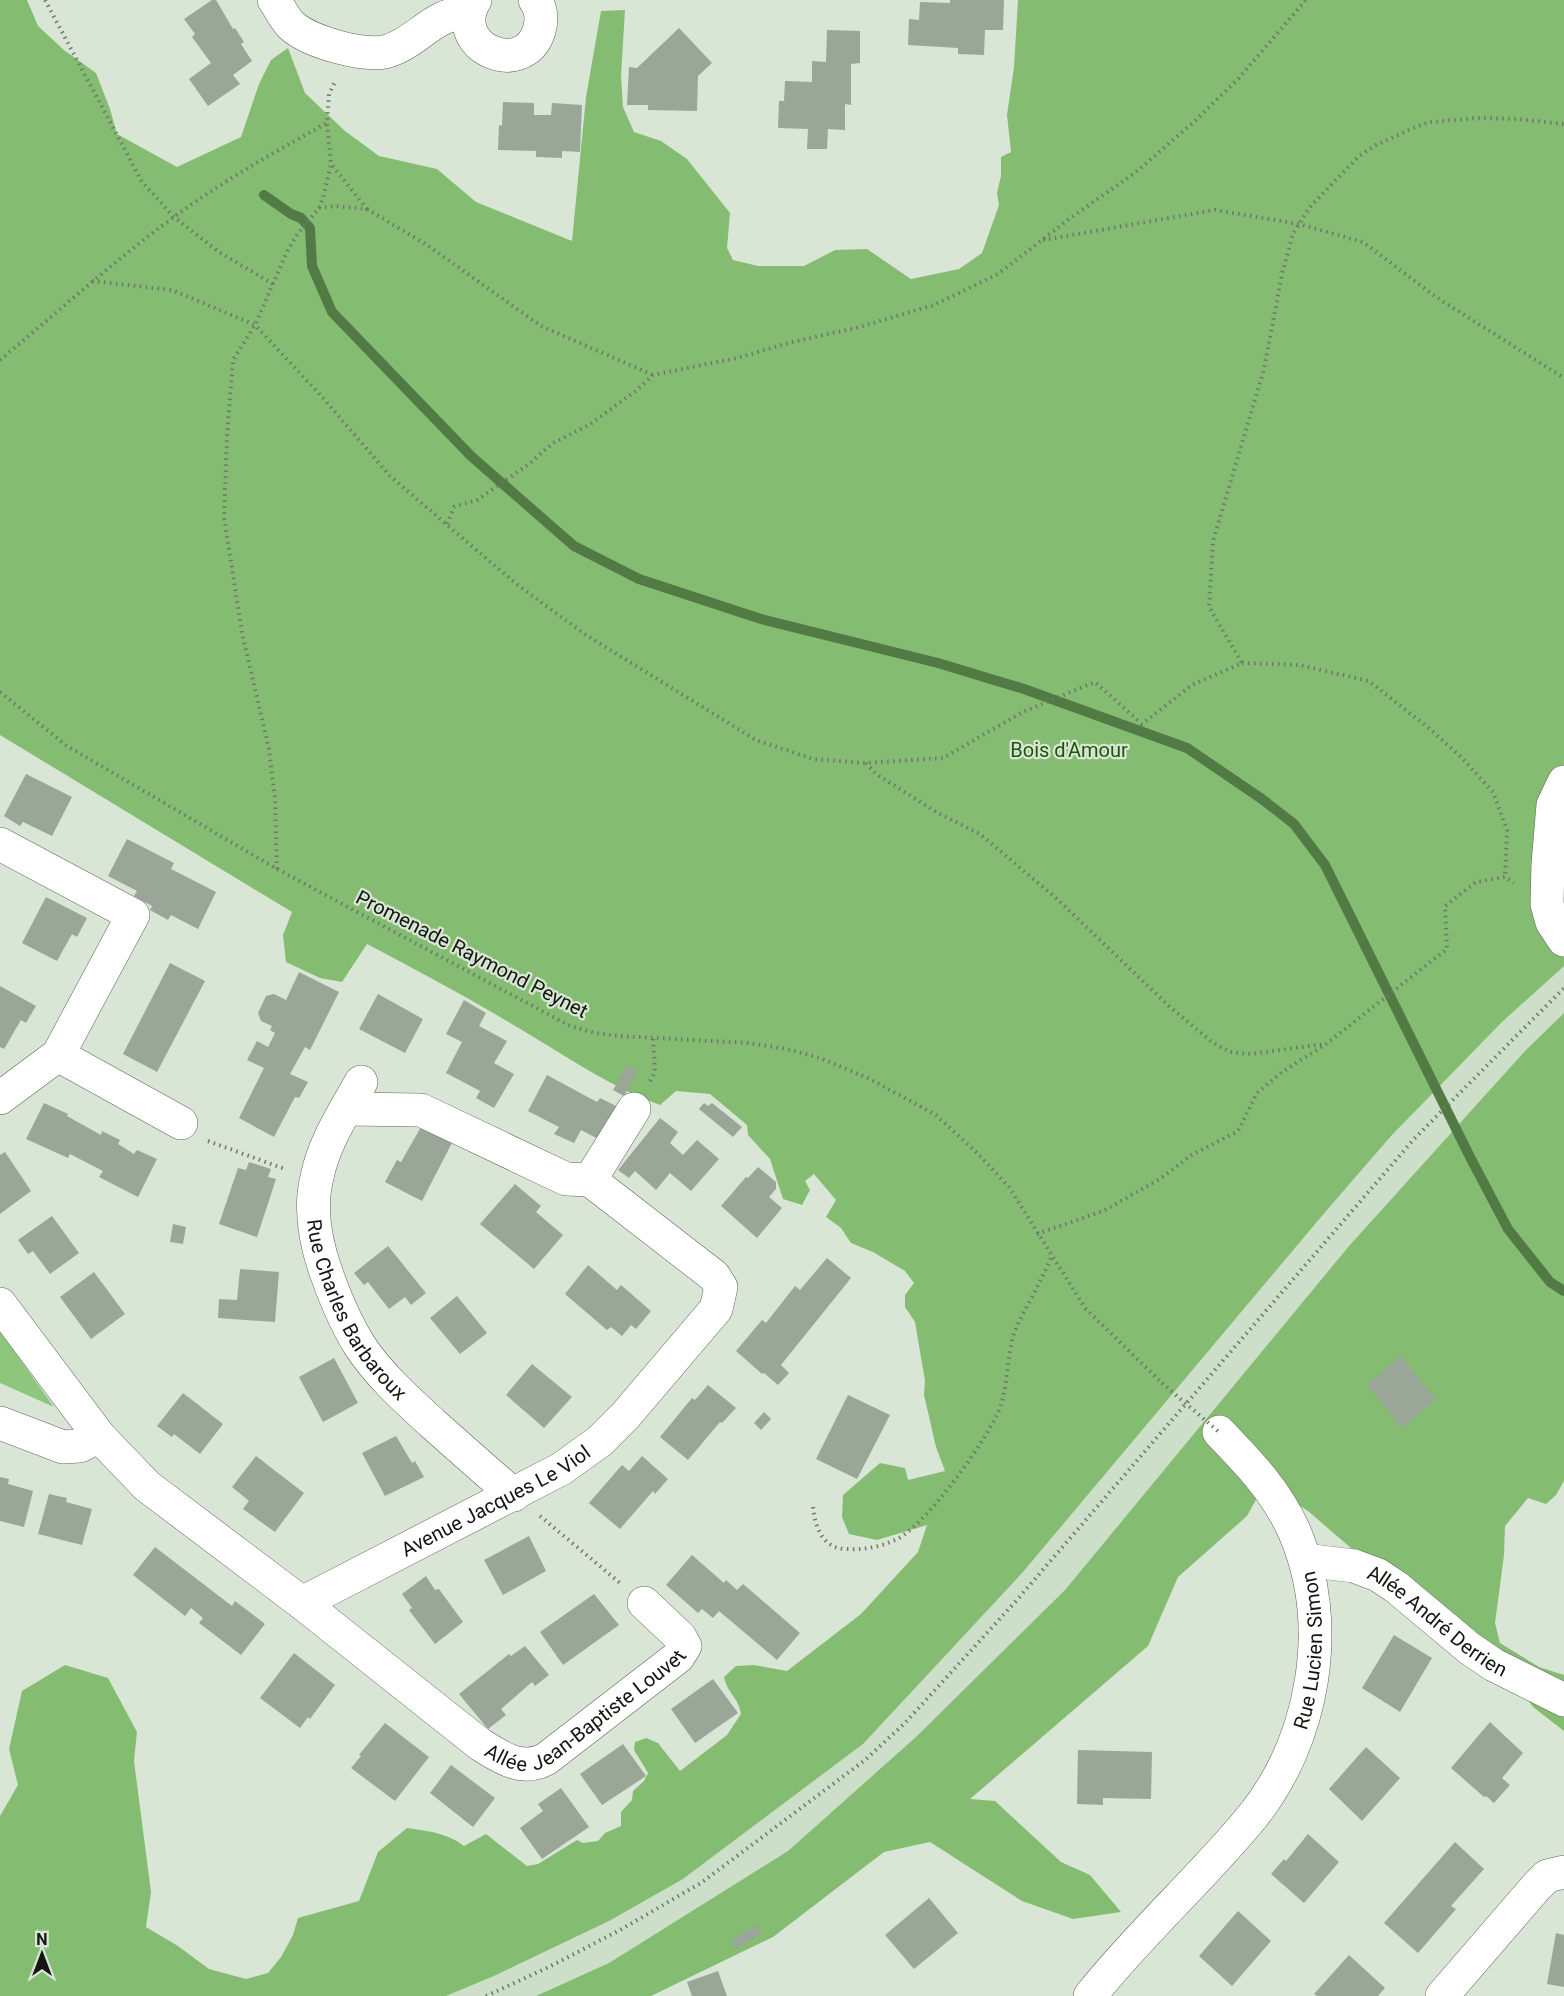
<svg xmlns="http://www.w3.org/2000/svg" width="1564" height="1996" viewBox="0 0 1564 1996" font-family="Roboto,sans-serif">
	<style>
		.built { fill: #cddfc8 }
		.green { fill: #8ec67d }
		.forest { fill: #84bd72 }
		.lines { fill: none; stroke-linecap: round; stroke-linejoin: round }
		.stream { stroke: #517a44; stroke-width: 10 }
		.building { fill: #9aa697 }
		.minor-casing { stroke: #5b6658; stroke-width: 34 }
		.path { stroke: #6f776d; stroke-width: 4; stroke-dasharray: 1.5 4.5; stroke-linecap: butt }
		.minor { stroke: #fff; stroke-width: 33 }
		.path-bridge { stroke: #6f776d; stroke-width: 4; stroke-dasharray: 1.5 4.5; stroke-linecap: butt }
		.labels { text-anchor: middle; stroke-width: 4.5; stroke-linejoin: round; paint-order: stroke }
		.park-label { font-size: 20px; fill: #1f5504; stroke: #d9e6d6 }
		.street-label { font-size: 20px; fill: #131711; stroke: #d9e6d6 }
	</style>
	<rect width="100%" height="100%" fill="#d9e6d6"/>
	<polygon class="built" points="1564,966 1564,1013 1525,1051 1349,1246 1065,1590 917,1736 788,1851 609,1963 536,1996 446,1996 494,1976 609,1921 683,1879 863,1744 1023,1572 1321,1217 1391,1136 1502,1022"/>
	<polygon class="green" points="0,1331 54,1407 0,1383"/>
	<g class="forest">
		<path d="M0,0h27l11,26 26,24 32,23 14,36 7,25 60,33 64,-30 18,-53 12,-24 17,-12 17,45 40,38 34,25 58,13 39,33 96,39 14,-144 15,-86 24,-1 -4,66 2,31 11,25 27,9 26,18 43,54 -3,35 6,12 25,6h46l31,-16 32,-1 44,30 48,-10 23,-16 17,-48 -2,-12 4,-17v-19l10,-5 -4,-37 7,-48 4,-67h546v966l-62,56 -111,114 -70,81 -298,355 -160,172 -180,135 -74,42 -115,55 -48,20h-446v-180l18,-31 -9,-36 13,-58 43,-26 43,13 29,54 -3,29 17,131 -5,35 32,19 31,23 37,10 22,-6 13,-16 12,-22 5,-17 61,-17 19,-49 29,-24c20,3 41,5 57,18l22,-12 41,32 11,-2 39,-24 6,3 15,-2 7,-8 16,-7v-14l11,-12 1,-9 11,-10 4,-8 -14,-23 1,-8 11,-4 12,5 22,28 47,-36 14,-21c-3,-18 -13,-19 -17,-37l12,-11 18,-1 33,6 74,-57 57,-62 9,-27 -50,15 -28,-6 -7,-17 1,-22 37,-32 25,5 3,12 37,-9 -9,-24 -12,-52 1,-14 -10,-59 -10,-15v-12l9,-12 -9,-12 -32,-19 -22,-9 -10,-15 -15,-11 10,-17 -22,-26 -9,7 5,9 -8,15 -19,-6 -13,-40 -22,-24 -1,-10 -37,-31 -34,-3 -16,14c-45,-16 -85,-43 -125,-67 -55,-34 -111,-64 -168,-94l-25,38 -22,-4 -34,-16 -3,-27 9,-23 -292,-177z"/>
		<polygon points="1564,1013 1564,1481 1556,1495 1546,1504 1528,1498 1505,1526 1504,1555 1495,1623 1500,1643 1539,1667 1564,1675 1564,1731 1533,1707 1519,1688 1465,1654 1352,1549 1308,1511 1283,1495 1269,1476 1247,1516 1178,1577 1148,1646 970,1799 995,1801 1061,1862 1090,1875 1121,1912 1073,1919 1022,1901 930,1842 884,1852 773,1937 651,1996 536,1996 609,1963 788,1851 917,1736 1065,1590 1349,1246 1525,1051"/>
	</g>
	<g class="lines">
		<polyline class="stream" points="264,195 291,214 301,218 310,228 312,266 332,312 471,456 574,546 639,579 761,619 938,663 1024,689 1187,748 1262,799 1294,824 1325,865 1470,1157 1508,1229 1550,1282 1564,1291"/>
	</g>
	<g class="building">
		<polygon points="212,0 216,0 233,29 235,28 244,42 241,44 252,61 233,75 240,84 208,106 189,79 211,63 192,37 195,34 184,19"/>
		<polygon points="950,0 1004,0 1003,30 985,30 984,55 958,54 958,48 908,45 909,19 919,20 920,2 950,3"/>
		<polygon points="679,28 712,63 698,76 697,111 648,110 648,105 627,105 629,67 637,68"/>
		<polygon points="827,30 860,31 860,63 851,64 851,105 845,104 845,130 828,129 827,149 807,149 808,129 778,128 779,101 784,101 785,81 812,82 812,61 826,62"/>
		<polygon points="503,102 534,103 534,115 551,115 552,103 582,105 580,152 562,151 562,158 536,157 536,151 498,150 499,125 502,126"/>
		<polygon points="26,774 72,797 52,836 23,822 20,826 4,816"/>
		<polygon points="127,839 174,863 171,869 216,892 198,929 171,915 168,920 150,910 152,906 134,896 137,891 108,876"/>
		<polygon points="46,897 87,918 77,937 72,934 57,961 22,943"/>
		<polygon points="170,963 205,981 157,1072 123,1054"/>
		<polygon points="299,972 339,992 310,1050 305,1047 290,1074 308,1082 299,1098 295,1097 274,1137 239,1118 264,1068 247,1060 257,1041 268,1047 275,1033 270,1030 272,1026 261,1021 258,1013 266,996 274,994 286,1000"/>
		<polygon points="0,986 36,1006 26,1023 21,1020 4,1049 0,1047"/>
		<polygon points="378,994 423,1019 405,1053 359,1029"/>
		<polygon points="464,1000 486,1013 479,1026 507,1041 494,1063 514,1074 494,1108 476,1098 480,1091 446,1073 462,1042 446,1034"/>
		<polygon points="627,1065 638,1071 624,1096 613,1090"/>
		<polygon points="547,1075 597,1102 600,1098 618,1107 600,1140 581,1130 574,1143 554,1134 559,1127 528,1111"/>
		<polygon points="44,1103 68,1114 67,1116 101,1135 102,1131 120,1140 118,1144 134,1154 137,1150 157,1159 138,1197 99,1177 103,1171 70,1154 68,1158 26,1139"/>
		<polygon points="704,1103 708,1106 712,1103 742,1127 733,1137 699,1109"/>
		<polygon points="660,1118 678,1132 670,1143 683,1155 697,1140 719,1159 691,1191 670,1173 656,1190 635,1171 629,1178 618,1170"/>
		<polygon points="425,1120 456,1135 422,1201 385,1182 397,1160 401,1162"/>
		<polygon points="5,1152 31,1191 0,1214 0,1155"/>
		<polygon points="249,1162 271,1169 268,1177 276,1179 257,1237 219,1224 238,1168 246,1170"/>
		<polygon points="758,1167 776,1182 776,1189 769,1197 782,1208 757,1238 721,1206 746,1177 748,1178"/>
		<polygon points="515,1184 541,1206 536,1212 563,1235 534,1269 480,1224"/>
		<polygon points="52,1216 79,1253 50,1274 33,1251 28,1254 18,1240"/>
		<polygon points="173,1224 186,1227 183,1244 170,1242"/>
		<polygon points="388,1246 426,1293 411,1305 405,1297 389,1309 368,1282 364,1285 354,1273"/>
		<polygon points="827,1258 851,1278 781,1365 789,1373 778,1385 764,1373 762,1374 736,1351 762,1320 766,1323 795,1286 800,1290"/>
		<polygon points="588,1265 617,1290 621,1285 651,1311 636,1329 631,1325 622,1336 611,1327 607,1330 565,1294"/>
		<polygon points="240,1269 279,1272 275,1322 218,1318 219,1299 237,1300"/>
		<polygon points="94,1272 125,1314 91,1339 60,1297"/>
		<polygon points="457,1296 487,1333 460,1354 430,1318"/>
		<polygon points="1400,1356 1436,1399 1402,1428 1367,1385"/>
		<polygon points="334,1358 358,1403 323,1422 299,1377"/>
		<polygon points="532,1364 572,1397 544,1428 506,1395"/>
		<polygon points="708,1385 736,1408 722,1423 720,1422 688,1460 660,1437 692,1398 695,1400"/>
		<polygon points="183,1393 223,1424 200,1454 174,1434 172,1437 157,1426"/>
		<polygon points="848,1395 890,1415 857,1479 816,1459"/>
		<polygon points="764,1412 771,1419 761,1430 754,1423"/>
		<polygon points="396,1436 412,1463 415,1461 424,1477 385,1496 362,1453"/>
		<polygon points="256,1456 304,1493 275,1532 243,1509 249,1501 232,1487"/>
		<polygon points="642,1456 668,1479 655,1494 653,1491 620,1529 589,1503 622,1465 629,1471"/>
		<polygon points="0,1477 9,1479 8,1484 33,1491 24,1527 0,1521"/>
		<polygon points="49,1494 67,1498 66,1502 92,1509 82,1545 38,1534"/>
		<polygon points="529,1536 546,1571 503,1595 484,1560"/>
		<polygon points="155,1547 232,1606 235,1601 265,1624 241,1655 199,1623 203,1618 191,1608 185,1616 133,1575"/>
		<polygon points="692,1555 724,1583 726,1580 737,1590 743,1584 800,1633 777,1660 719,1611 713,1618 702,1609 698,1613 666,1585"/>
		<polygon points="426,1576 435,1590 439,1589 463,1622 435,1644 409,1610 412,1608 402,1594"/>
		<polygon points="594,1594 619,1625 563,1665 540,1632"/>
		<polygon points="1394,1635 1432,1658 1400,1712 1362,1688"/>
		<polygon points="525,1646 549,1675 535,1686 532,1682 501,1709 506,1715 488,1729 459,1694 509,1654 511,1656"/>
		<polygon points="294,1653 335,1685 310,1719 308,1717 300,1728 260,1698"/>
		<polygon points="713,1679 738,1713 695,1743 671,1709"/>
		<polygon points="1490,1722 1523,1753 1502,1778 1510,1785 1494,1803 1486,1796 1484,1797 1451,1768"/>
		<polygon points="385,1723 429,1757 395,1801 351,1768 361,1756 359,1755"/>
		<polygon points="623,1744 646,1776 602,1805 580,1774"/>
		<polygon points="1366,1747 1400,1778 1362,1821 1329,1789"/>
		<polygon points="1078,1750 1152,1752 1151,1799 1103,1798 1103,1805 1077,1804"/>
		<polygon points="451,1765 495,1798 473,1827 430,1793"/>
		<polygon points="561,1788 589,1827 542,1859 520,1828 543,1811 538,1804"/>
		<polygon points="1308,1834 1339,1862 1304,1903 1271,1874 1284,1859 1286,1861"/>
		<polygon points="1455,1842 1484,1869 1451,1906 1456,1909 1418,1953 1384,1923"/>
		<polygon points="929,1898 958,1933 914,1969 885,1935"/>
		<polygon points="1238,1911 1271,1941 1232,1986 1199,1956"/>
		<polygon points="757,1925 762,1934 736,1949 731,1940"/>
		<polygon points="1556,1933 1564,1935 1564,1987 1547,1984"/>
		<polygon points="1349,1955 1385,1988 1378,1996 1317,1996 1314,1994"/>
		<polygon points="718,1971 727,1996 692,1996 687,1982"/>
	</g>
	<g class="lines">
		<g class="minor-casing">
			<g id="minor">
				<path d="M274,0c6,8 11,20 18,26 18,16 74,32 96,25 30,-9 47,-40 81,-38"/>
				<path d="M475,0c-28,47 48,80 64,31 3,-10 3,-22 -4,-31"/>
				<polyline points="1564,782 1553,805 1548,864 1547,904 1552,922 1564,940"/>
				<polyline points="0,844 133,915 58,1055 0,1098"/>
				<polyline points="58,1055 181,1123"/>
				<path id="s1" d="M361,1082c-17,31 -37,60 -44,95 -8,32 -1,68 10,98 9,25 19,49 33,71 19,29 46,53 72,77 27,24 54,48 82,72"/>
				<polyline points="346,1109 421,1110 566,1179 590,1180"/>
				<path id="s2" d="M0,1304l99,132 48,50 155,117 179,142c21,13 41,27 65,14l132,-102 7,-11 -5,-9 -36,-34"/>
				<polyline points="0,1423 63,1447 80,1446 99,1436"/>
				<path id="s3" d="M1305,1560l49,6 24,9 18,12 73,61 25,17 70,35"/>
				<path id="s4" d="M302,1603l259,-134 39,-28 25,-25 91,-107 5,-22 -7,-11 -124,-96 44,-71"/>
				<path id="s5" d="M1090,1996c50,-63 111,-117 162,-179 62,-77 82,-192 43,-284 -18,-41 -45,-69 -76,-101"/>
				<polyline points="1442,1996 1537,1886 1547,1876 1564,1872"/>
			</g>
		</g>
		<g class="path">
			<polyline points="45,0 142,182 174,217 219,252 273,284"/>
			<polyline points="319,208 336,206 367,209 332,165"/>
			<polyline points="367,209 427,245 541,326 653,375"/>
			<polyline points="1043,240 1215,210 1299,224 1363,242 1436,297 1564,378"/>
			<polyline points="92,281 172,290 255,325 323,398 390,476 481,554 519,586 586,635 756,740 813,759 865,763 943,758 1023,712 1095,682 1142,724 1192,685 1242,663 1209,607 1213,541 1264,369 1282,274 1293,234 1299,224 1310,207 1358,157 1374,146 1413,128 1430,122 1480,118 1518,119 1564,124"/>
			<path d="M0,360c59,-49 116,-101 178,-146 47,-34 98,-63 149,-91"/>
			<polyline points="447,524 454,507 477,500 529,464 553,443 589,425 637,390 653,375 737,358 792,342 856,328 934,305 998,274 1069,219 1136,172 1196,120 1238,79 1306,0"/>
			<polyline points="1242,663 1299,665 1369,681 1430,729 1461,757 1493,792 1507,830 1505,877"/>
			<polyline points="0,692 67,746 277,869 570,1026 595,1033 620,1036 748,1043 787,1049 820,1058 868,1078 936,1115 978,1154 1009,1187 1085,1308 1162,1383"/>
			<polyline points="866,763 876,774 938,813 980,834 1056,898 1170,1007 1212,1042 1230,1052 1250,1054 1324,1044"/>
			<polyline points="277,869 275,799 269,749 242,633 224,517 227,436 233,360 255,325 286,254 296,236 319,208 323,198 331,164 327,123 329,94 336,80"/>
			<polyline points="650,1081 655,1072 653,1038"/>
			<polyline points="208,1141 285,1169"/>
			<polyline points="1037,1234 1105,1210 1160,1179 1190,1156 1238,1131 1257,1093 1282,1072 1326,1044 1447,949 1445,906 1476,882 1505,877 1514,883"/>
			<path d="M813,1507c2,20 10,42 33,42 18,1 36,-2 53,-11 29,-16 91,-101 102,-133 7,-23 6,-48 13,-71 4,-12 10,-22 16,-33 8,-15 15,-30 22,-45"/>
			<polyline points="540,1516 620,1583"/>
			<polyline points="486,1996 549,1967 620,1930 701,1883 865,1760 905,1723 1016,1601 1414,1139 1564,988"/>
		</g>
		<use href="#minor" class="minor"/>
		<polyline class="path-bridge" points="1162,1383 1219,1432"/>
	</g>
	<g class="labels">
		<g class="park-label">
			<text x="1069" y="757">Bois d'Amour</text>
		</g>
		<g class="street-label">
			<text transform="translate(472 954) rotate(27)" y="7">Promenade Raymond Peynet</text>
			<text dy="7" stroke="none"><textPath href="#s1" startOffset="249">Rue Charles Barbaroux</textPath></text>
			<text dy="7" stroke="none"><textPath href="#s4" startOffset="219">Avenue Jacques Le Viol</textPath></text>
			<text dy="7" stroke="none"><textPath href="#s3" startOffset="150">Allée André Derrien</textPath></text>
			<text dy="7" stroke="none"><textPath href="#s5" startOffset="422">Rue Lucien Simon</textPath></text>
			<text dy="7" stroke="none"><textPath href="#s2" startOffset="782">Allée Jean-Baptiste Louvet</textPath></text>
		</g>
	</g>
	<g transform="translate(42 1954)" stroke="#d9e6d6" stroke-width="4.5" paint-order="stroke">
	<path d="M0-4.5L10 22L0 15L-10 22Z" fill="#131711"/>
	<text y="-9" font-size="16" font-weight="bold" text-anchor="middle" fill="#131711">N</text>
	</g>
</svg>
